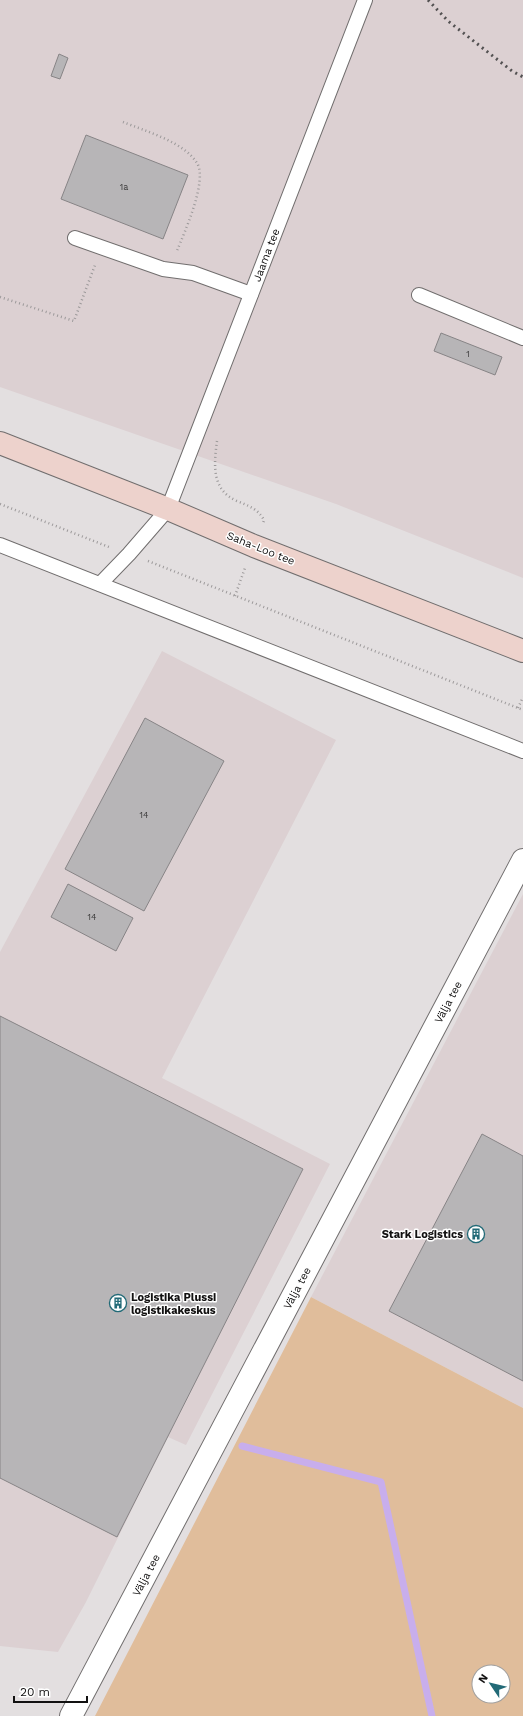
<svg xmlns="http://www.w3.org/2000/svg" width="523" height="1716" viewBox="0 0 523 1716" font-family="'Work Sans',sans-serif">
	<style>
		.built { fill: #dcd0d2 }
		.green { fill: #e0bd9b; fill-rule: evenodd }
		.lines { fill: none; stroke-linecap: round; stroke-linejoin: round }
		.stream { stroke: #c8aeec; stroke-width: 7 }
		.building { fill: #b7b5b7; stroke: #878486 }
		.service-casing { stroke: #716e6e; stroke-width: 16 }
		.minor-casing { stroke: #716e6e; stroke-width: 24 }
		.secondary-casing { stroke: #716e6e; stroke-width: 24 }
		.path { stroke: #9c999a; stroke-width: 2.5; stroke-dasharray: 1 3; stroke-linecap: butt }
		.service { stroke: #fff; stroke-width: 14 }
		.minor { stroke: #fff; stroke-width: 22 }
		.secondary { stroke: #edd2cc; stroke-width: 22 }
		.rail { stroke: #535152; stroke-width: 3; stroke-dasharray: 2 4; stroke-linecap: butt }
		.labels { text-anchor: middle; stroke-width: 3; stroke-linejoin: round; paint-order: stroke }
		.number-label { font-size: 9px; fill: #3b3a3a }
		.street-label { font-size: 11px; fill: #121111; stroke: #fff }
		.poi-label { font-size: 11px; font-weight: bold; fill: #121111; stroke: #fff; text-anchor: end }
	</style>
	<rect width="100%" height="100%" fill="#e3dfe0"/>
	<g class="built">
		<polygon points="0,0 523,0 523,578 336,504 0,387"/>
		<polygon points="162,651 336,740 162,1078 330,1164 186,1445 168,1437 86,1602 58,1652 0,1646 0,952"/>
		<polygon points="523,894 523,1408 311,1297"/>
	</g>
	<path class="green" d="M311,1297l212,111v308h-428zM479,1672h24v24h-24z"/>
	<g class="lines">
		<polyline class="stream" points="242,1446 381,1482 432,1716"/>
	</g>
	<g class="building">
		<polygon points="59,54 68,58 60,79 51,76"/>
		<polygon points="86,135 188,175 163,239 61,199"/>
		<polygon points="441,333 502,357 495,375 434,351"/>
		<polygon points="145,718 224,761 144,911 65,869"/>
		<polygon points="68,884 133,918 116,951 51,917"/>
		<polygon points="0,1016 303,1169 117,1537 0,1478"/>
		<polygon points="482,1134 523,1156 523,1381 389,1311"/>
	</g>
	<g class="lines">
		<g class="service-casing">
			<g id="service">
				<polyline points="75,238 163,269 193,273 251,294"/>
				<polyline points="419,295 523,338"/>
				<polyline points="0,545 523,751"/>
				<polyline points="100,584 129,554 168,509 365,0"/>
			</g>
		</g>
		<g class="minor-casing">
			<polyline id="minor" points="71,1716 523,860"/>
		</g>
		<g class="secondary-casing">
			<polyline id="secondary" points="0,443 168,509 254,546 523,651"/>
		</g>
		<g class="path">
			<path d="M123,122c22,9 61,20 74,41 11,18 -13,70 -20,88"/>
			<polyline points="0,297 74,321 95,265"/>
			<path d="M217,441c-3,23 -6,49 20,60 12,5 21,8 27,19l-1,4"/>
			<polyline points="0,504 109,547"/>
			<polyline points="148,561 523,710"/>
			<polyline points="235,596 245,568"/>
			<polyline points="518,708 523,697"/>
		</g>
		<use href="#service" class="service"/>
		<use href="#minor" class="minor"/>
		<use href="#secondary" class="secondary"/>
		<polyline class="rail" points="428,0 448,21 512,71 523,77"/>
	</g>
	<defs>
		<g id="building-ring" transform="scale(0.9)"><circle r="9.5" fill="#fff" stroke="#226a77" stroke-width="1.5"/><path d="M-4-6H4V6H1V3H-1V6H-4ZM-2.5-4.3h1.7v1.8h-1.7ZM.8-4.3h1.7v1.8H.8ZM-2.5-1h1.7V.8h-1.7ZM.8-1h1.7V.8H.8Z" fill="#226a77"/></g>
	</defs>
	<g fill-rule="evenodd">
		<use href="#building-ring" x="476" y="1234"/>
		<use href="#building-ring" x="118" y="1303"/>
	</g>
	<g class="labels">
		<g class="number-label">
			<text x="124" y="190">1a</text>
			<text x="468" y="357">1</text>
			<text x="144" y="818">14</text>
			<text x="92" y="920">14</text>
		</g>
		<g class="street-label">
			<text transform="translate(266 255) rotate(-69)" y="4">Jaama tee</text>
			<text transform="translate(261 548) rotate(22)" y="4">Saha-Loo tee</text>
			<text transform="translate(448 1002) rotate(-62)" y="4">Välja tee</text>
			<text transform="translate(297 1288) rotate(-62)" y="4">Välja tee</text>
			<text transform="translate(146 1575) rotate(-62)" y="4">Välja tee</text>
		</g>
		<g class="poi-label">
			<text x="463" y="1238">Stark Logistics</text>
			<text x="131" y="1301" text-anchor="start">Logistika Plussi<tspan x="131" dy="13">logistikakeskus</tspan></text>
		</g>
	</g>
	<g transform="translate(491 1684) rotate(305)"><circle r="19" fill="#ffffff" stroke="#a0a0a0"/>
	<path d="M0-3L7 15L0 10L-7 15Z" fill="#226a77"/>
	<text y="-6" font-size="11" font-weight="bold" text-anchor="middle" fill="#121111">N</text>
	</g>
	<path d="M14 1696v6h73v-6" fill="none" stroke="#121111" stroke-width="2"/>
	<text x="20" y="1696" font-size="12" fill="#121111" stroke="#ffffff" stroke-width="3" paint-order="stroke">20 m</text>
</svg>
